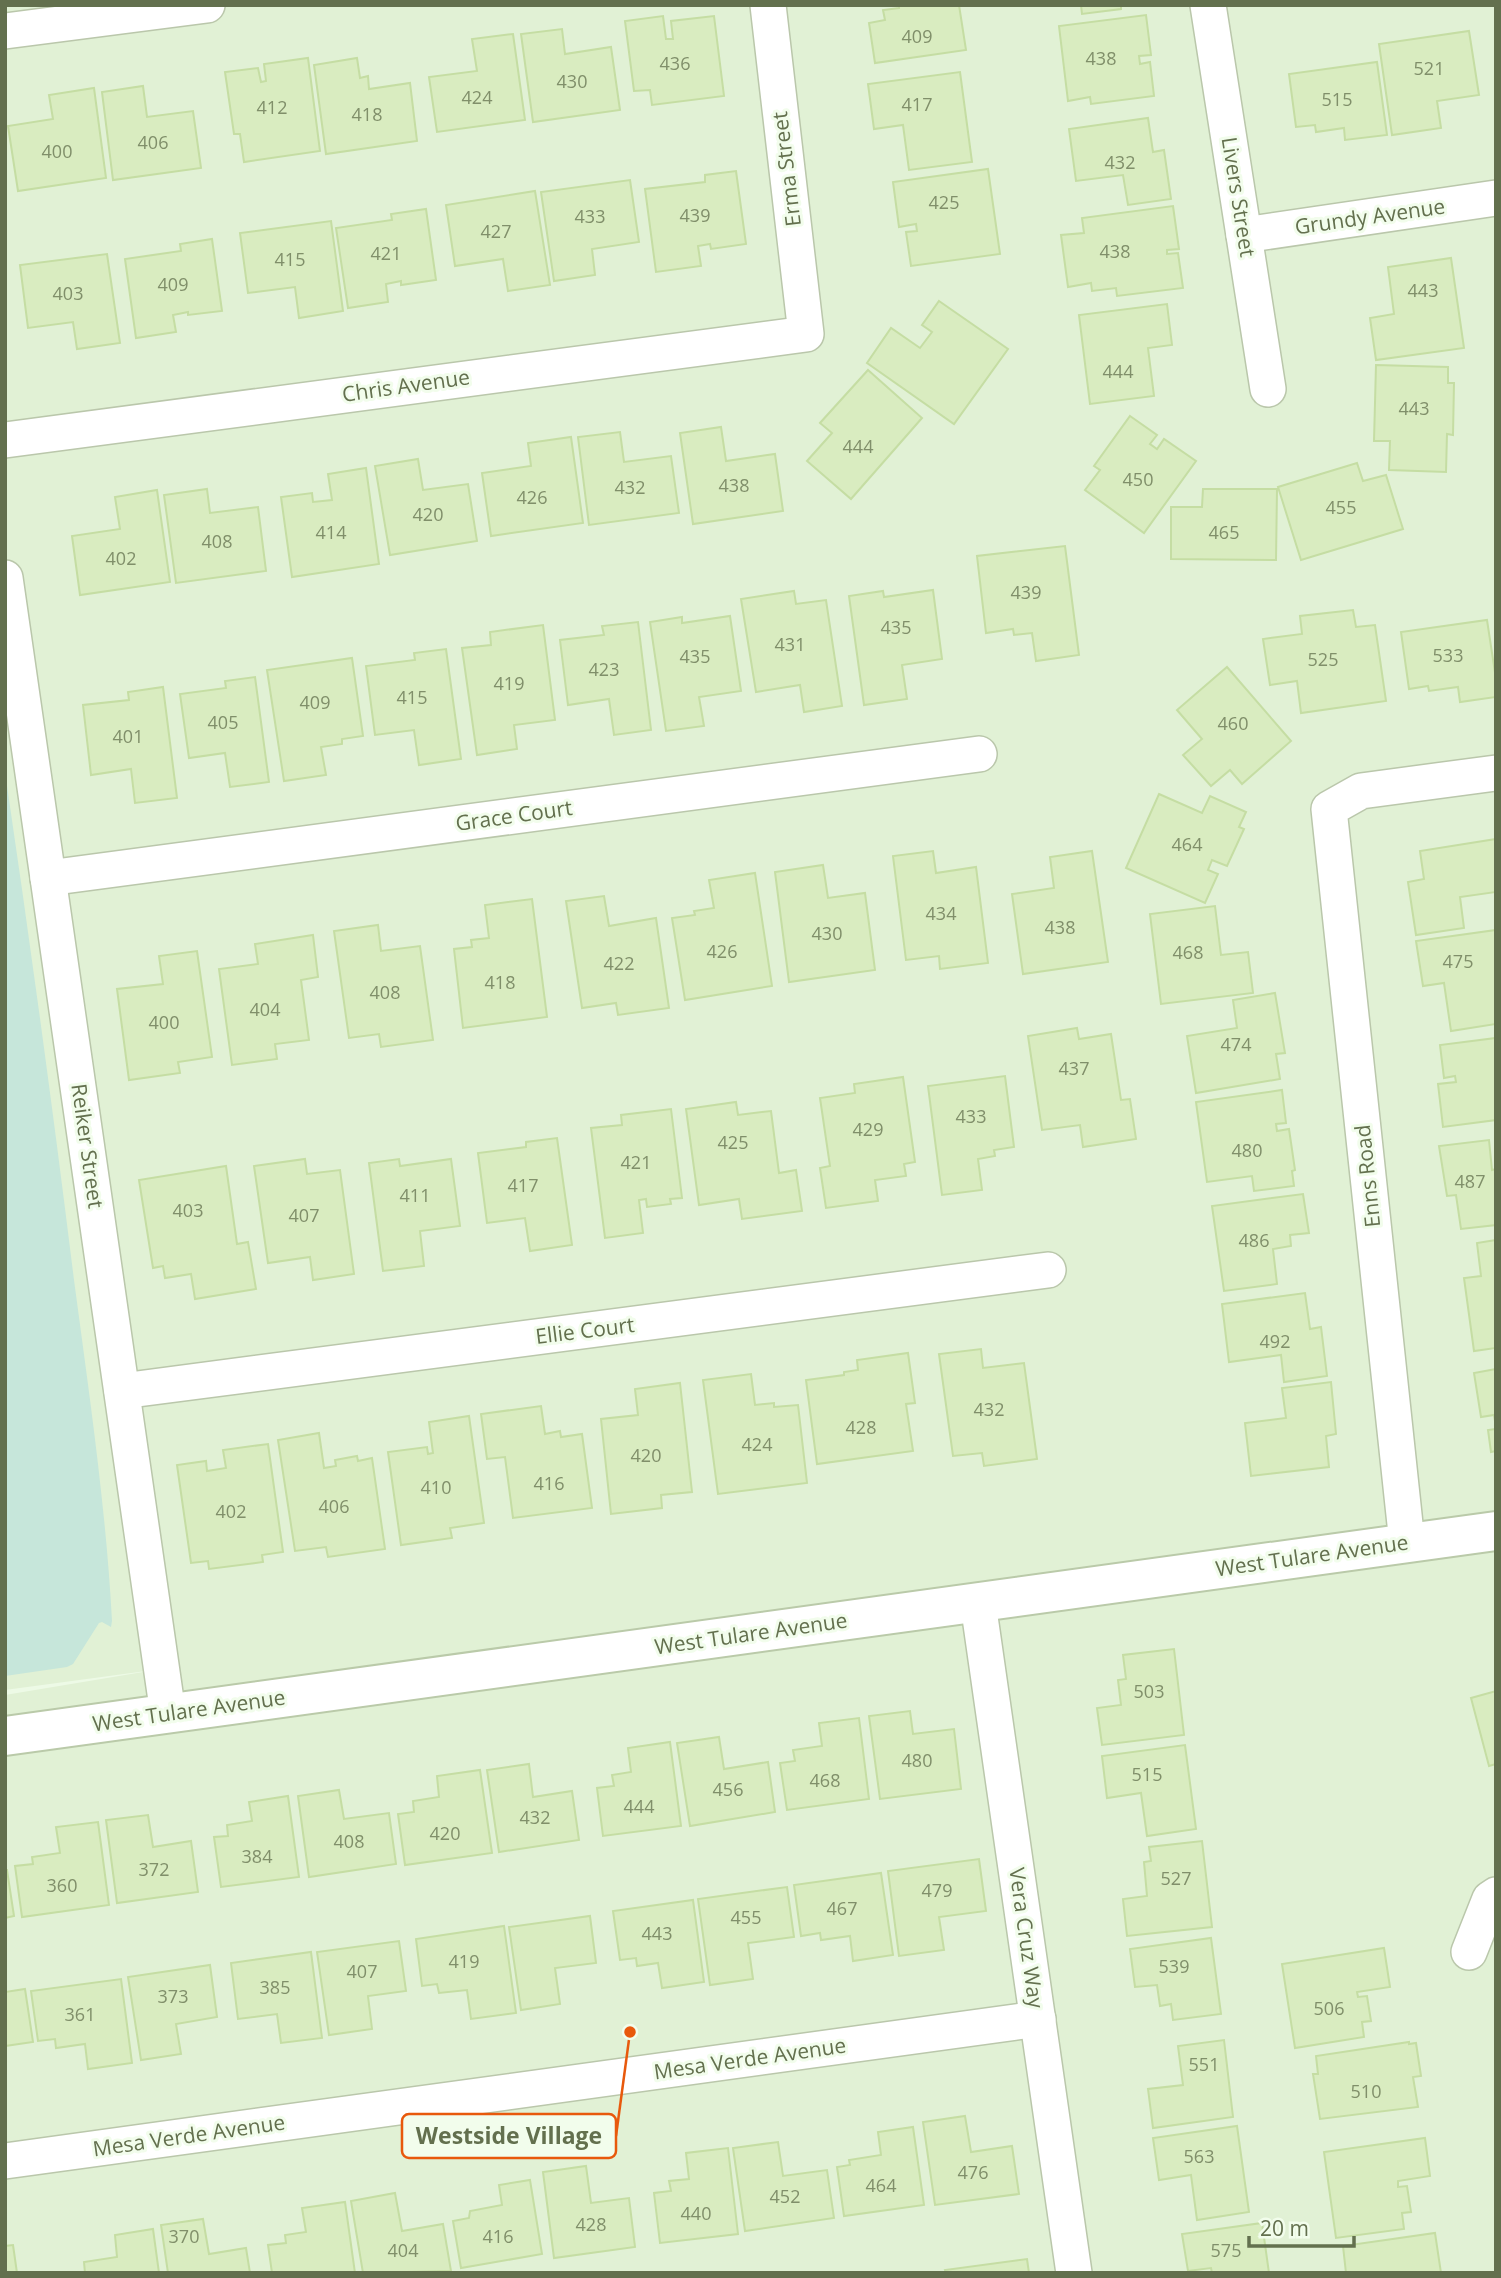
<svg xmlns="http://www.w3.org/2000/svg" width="1501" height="2278" viewBox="0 0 1501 2278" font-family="'Open Sans',sans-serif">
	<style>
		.residential { fill: #e1f1d5 }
		.green { fill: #c6e6da }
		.building { fill: #d9ecc0; stroke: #c5dda3; stroke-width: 2 }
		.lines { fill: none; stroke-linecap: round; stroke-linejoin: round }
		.street-casing { stroke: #bac7ab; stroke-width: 38 }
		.secondary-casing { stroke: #bacaa9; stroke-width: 42 }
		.street { stroke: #fff; stroke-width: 35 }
		.secondary { stroke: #fff; stroke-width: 38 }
		.labels { text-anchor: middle; stroke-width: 6; stroke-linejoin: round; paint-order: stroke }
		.number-label { font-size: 18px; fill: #808f6a }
		.street-label { font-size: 21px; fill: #63704e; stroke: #f2fdec }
		.leader { fill: none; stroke: #e8590c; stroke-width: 2.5 }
		.callout-dot { fill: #e8590c; stroke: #f2fdec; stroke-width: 2.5 }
		.callout { fill: #f2fdec; stroke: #e8590c; stroke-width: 2.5 }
		.callout-label { font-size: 23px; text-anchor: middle; font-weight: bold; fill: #63704e }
	</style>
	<rect width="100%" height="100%" fill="#edfae6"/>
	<polygon class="residential" points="5,5 1496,5 1496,2273 5,2273 5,1695 161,1669 5,1690"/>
	<path class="green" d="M5,772c25,169 48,338 69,508 15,113 32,227 38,341l-1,6 -9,-5 -3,1 -26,41 -6,3 -62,9z"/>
	<g class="building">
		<polygon points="899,5 959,5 966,50 875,63 869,23 885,20 883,10 899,8"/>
		<polygon points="1081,5 1121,5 1121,9 1082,14"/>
		<polygon points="1146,15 1151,55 1139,56 1140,64 1150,62 1154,96 1091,104 1090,97 1068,101 1059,26"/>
		<polygon points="663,16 666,39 673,39 671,21 714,16 724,96 652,105 650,90 634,91 625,21"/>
		<polygon points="562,29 565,54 611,47 620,110 533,122 521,34"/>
		<polygon points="1469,31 1479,95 1437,101 1441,128 1392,135 1379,44"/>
		<polygon points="513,34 525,120 437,132 429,77 477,71 472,39"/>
		<polygon points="308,58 320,151 244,162 240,134 234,134 225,72 258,68 261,82 266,81 264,64"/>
		<polygon points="357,58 360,78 368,76 369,89 410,83 417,141 326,154 314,65"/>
		<polygon points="1377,62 1387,135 1345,140 1344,128 1316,132 1315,125 1296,127 1289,74"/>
		<polygon points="960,72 972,162 909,170 903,125 874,129 868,84"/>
		<polygon points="143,86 147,117 193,111 201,168 113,180 102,92"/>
		<polygon points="94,88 106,178 18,191 8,126 53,119 49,95"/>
		<polygon points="1148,118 1153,152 1164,150 1171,199 1128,205 1123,175 1076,181 1069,129"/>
		<polygon points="988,169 1000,254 911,266 906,232 917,231 916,224 899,227 893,182"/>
		<polygon points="736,171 746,244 711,249 710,244 698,246 701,266 656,272 645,189 705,182 705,175"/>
		<polygon points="630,180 639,242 592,249 595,275 554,281 541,192"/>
		<polygon points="535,191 550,285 508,291 503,259 455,266 446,205"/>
		<polygon points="1173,206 1179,249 1167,250 1167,254 1178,253 1183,288 1117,296 1116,288 1092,291 1091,283 1068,287 1061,235 1084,233 1082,218"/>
		<polygon points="426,209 436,280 401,285 401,281 386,284 388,302 348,308 336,228 392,220 391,214"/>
		<polygon points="331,221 343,311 299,318 295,287 248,293 240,233"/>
		<polygon points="212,239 222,311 188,315 188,312 173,315 176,332 136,338 125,259 181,251 180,244"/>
		<polygon points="107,254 120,343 77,349 73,322 28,328 20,265"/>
		<polygon points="1451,258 1464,348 1376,360 1370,318 1394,314 1388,267"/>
		<polygon points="939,301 1008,349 954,424 867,363 891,328 920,348 932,332 922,325"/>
		<polygon points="1167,304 1172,345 1148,348 1154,396 1090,404 1079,315"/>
		<polygon points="1376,365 1448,367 1448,383 1454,383 1453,435 1447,434 1446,472 1389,470 1390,441 1374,441"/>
		<polygon points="868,370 922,418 851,499 807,461 832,433 820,423"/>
		<polygon points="1130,416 1157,435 1150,444 1157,449 1164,439 1196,461 1144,533 1085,490 1100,470 1094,466"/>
		<polygon points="721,427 726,461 775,454 783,511 693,524 680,433"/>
		<polygon points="620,432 624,462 671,456 679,513 589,525 578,437"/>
		<polygon points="571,437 583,523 491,536 482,473 531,466 528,443"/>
		<polygon points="418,459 423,490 468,484 477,541 390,555 375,466"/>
		<polygon points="1357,463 1363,481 1386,475 1403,529 1301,560 1278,487"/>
		<polygon points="366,468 379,564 292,577 281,497 312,493 313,502 332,500 328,474"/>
		<polygon points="207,489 210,513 258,507 266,571 176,583 164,495"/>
		<polygon points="1203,489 1277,489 1276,560 1171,559 1171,507 1202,507"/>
		<polygon points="157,490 170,582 80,595 72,536 120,529 115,497"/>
		<polygon points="1065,546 1079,655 1036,661 1032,633 1014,635 1013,629 986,633 977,556"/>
		<polygon points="933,590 942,659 902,665 907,699 864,705 849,596 883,591 884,597"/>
		<polygon points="794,591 796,604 826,600 842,706 804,712 800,685 756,692 741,599"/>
		<polygon points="1353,610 1356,627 1375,625 1386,701 1301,713 1297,681 1270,685 1263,639 1302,634 1300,616"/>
		<polygon points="730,616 741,691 699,697 704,726 666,731 650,622 682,617 682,623"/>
		<polygon points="1487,620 1496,679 1496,697 1460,702 1458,687 1429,691 1428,686 1409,689 1401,632"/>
		<polygon points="638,622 651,730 614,735 609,699 568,705 560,640 604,635 602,626"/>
		<polygon points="543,625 555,720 514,725 517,749 477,755 462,648 491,645 490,632"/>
		<polygon points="446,649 461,759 419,765 414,730 375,735 366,666 415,660 414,653"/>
		<polygon points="352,658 363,736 342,739 342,744 321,747 326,775 284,781 267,670"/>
		<polygon points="1227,667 1291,741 1242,784 1230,770 1211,786 1183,755 1202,739 1177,710"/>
		<polygon points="255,677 269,782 230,787 225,753 189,758 180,694 226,688 225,681"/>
		<polygon points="163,687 177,798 135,803 131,769 91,775 83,705 129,700 128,692"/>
		<polygon points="1159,794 1202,813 1210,796 1246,812 1239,827 1244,829 1227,866 1212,860 1208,870 1218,874 1205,903 1126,868"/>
		<polygon points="1496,839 1496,892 1460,897 1464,928 1416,935 1408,882 1424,879 1420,851"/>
		<polygon points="933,851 936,873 976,867 988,963 940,969 939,956 906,960 893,856"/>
		<polygon points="1092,851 1108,962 1023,974 1012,894 1054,888 1050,857"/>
		<polygon points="823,865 828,898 865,893 875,970 789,982 775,872"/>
		<polygon points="755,873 772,986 685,1000 672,918 695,915 694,911 714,908 709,880"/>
		<polygon points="604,896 609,926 656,918 669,1008 618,1015 616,1003 582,1008 566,901"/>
		<polygon points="532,899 547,1017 463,1028 454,949 472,947 471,940 489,938 485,905"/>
		<polygon points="1215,906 1221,955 1248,952 1253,993 1161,1004 1150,914"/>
		<polygon points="378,925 381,951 420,946 433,1040 381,1047 379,1034 349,1038 334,931"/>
		<polygon points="1496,930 1496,1024 1451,1031 1444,983 1423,986 1416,941"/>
		<polygon points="313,935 318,977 301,980 309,1040 275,1044 277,1059 232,1065 219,969 258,964 255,944"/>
		<polygon points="197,951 212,1057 178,1062 180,1073 129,1080 117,989 163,984 159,956"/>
		<polygon points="1275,993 1285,1053 1276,1054 1280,1079 1196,1093 1187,1036 1237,1028 1233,1000"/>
		<polygon points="1077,1028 1079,1039 1111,1034 1121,1100 1130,1099 1136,1139 1083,1147 1080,1125 1042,1130 1028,1036"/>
		<polygon points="1496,1038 1496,1120 1443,1127 1438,1084 1456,1082 1455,1076 1444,1078 1440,1045"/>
		<polygon points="1005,1076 1014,1147 994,1150 995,1156 978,1159 982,1190 942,1195 928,1086"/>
		<polygon points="903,1077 915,1162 904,1164 906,1176 875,1180 878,1201 826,1208 820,1168 830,1166 820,1098 855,1093 854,1084"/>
		<polygon points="1282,1090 1286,1123 1276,1124 1277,1131 1289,1129 1295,1170 1292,1171 1294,1186 1254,1191 1252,1176 1207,1182 1196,1102"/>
		<polygon points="736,1102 738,1115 771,1111 779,1173 796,1170 802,1211 742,1219 739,1199 699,1205 686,1109"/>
		<polygon points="671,1109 682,1198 670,1199 671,1204 647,1207 646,1199 639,1200 643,1233 605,1238 591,1128 622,1125 621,1115"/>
		<polygon points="557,1138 572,1245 530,1251 525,1218 487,1223 478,1153 526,1147 526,1142"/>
		<polygon points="1489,1140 1492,1170 1496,1169 1496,1225 1461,1229 1456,1195 1447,1196 1439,1146"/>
		<polygon points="305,1159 307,1174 340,1170 354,1274 313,1280 310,1257 268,1263 254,1166"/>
		<polygon points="399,1159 400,1166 451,1159 460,1226 420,1231 424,1266 383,1271 369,1163"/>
		<polygon points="226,1166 237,1244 248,1242 256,1289 195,1299 191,1274 165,1278 163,1266 153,1268 139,1180"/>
		<polygon points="1303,1194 1309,1233 1290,1235 1291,1246 1273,1249 1277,1284 1224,1291 1212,1206"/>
		<polygon points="1496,1240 1496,1348 1474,1351 1464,1278 1481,1276 1477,1243"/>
		<polygon points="1305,1293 1310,1329 1321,1327 1327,1376 1284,1382 1281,1355 1229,1362 1222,1304"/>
		<polygon points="981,1349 983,1368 1024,1363 1037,1459 984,1466 982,1453 953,1456 939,1354"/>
		<polygon points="908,1353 915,1403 906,1404 913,1451 817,1464 806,1380 844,1375 844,1372 858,1370 857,1360"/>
		<polygon points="1496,1369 1496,1427 1494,1415 1481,1417 1474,1373"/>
		<polygon points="751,1374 755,1405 774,1403 774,1407 798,1405 807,1483 718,1494 703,1380"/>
		<polygon points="1331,1382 1336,1434 1326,1436 1329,1467 1251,1476 1245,1423 1286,1418 1282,1388"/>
		<polygon points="680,1383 692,1492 661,1495 662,1508 611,1514 601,1419 638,1415 635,1389"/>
		<polygon points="541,1406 545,1434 560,1431 561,1437 582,1434 592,1508 513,1518 505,1457 487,1459 481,1414"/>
		<polygon points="469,1416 484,1523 450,1528 452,1538 401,1545 388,1452 427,1447 428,1454 433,1453 429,1422"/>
		<polygon points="1496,1429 1496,1451 1491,1452 1488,1430"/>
		<polygon points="319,1433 324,1468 336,1466 335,1460 357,1456 358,1461 372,1458 385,1549 328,1557 326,1547 295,1551 278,1440"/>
		<polygon points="268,1444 283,1552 262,1555 263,1562 209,1569 208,1561 191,1563 177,1465 206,1461 207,1471 226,1468 223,1450"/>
		<polygon points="1174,1649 1184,1735 1102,1745 1097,1708 1121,1705 1118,1680 1126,1679 1123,1655"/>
		<polygon points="1496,1691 1496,1764 1489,1766 1471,1698"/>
		<polygon points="910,1711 913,1734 954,1729 961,1789 880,1799 869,1716"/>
		<polygon points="859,1718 869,1799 787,1810 780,1763 795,1761 793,1750 822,1746 819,1723"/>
		<polygon points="719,1737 724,1769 768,1762 775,1812 690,1826 677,1743"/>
		<polygon points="670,1742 681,1826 603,1836 597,1788 614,1786 612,1775 631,1772 628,1748"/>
		<polygon points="1185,1745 1196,1829 1147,1836 1141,1793 1107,1798 1102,1756"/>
		<polygon points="529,1764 533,1797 572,1791 579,1840 499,1852 487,1770"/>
		<polygon points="480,1770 492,1853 405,1865 398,1814 414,1812 413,1801 439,1797 437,1776"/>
		<polygon points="339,1790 344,1819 389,1813 396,1864 309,1877 298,1796"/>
		<polygon points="288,1796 299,1877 221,1887 214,1837 228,1836 227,1825 252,1821 249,1802"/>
		<polygon points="148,1815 153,1847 191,1841 198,1892 117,1903 106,1820"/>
		<polygon points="98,1822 109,1905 22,1917 15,1866 33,1864 32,1857 60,1853 56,1827"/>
		<polygon points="1202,1841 1212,1927 1127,1936 1123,1899 1147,1896 1144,1862 1151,1861 1149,1847"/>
		<polygon points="979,1859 986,1911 939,1917 944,1950 899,1956 888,1871"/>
		<polygon points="5,1870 7,1870 14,1916 5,1918"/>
		<polygon points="881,1873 893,1955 853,1961 850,1936 821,1940 820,1933 801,1936 794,1885"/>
		<polygon points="787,1887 794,1937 748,1943 753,1979 710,1985 698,1899"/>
		<polygon points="693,1900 704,1982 662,1988 658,1963 637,1966 636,1958 620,1960 613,1911"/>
		<polygon points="590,1916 596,1963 555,1968 560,2004 521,2010 509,1927"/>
		<polygon points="504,1926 516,2013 471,2019 467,1990 439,1993 437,1984 422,1986 416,1939"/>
		<polygon points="1211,1938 1221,2014 1173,2020 1171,2004 1160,2006 1157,1985 1135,1987 1130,1949"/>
		<polygon points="399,1941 406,1991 368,1996 372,2029 329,2035 317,1952"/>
		<polygon points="1384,1948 1390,1987 1357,1992 1358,1997 1367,1996 1371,2021 1362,2022 1364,2037 1295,2048 1282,1964"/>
		<polygon points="311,1952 322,2038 281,2043 277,2014 238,2019 231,1963"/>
		<polygon points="210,1965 217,2017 176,2024 181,2054 141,2060 128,1977"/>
		<polygon points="121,1979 132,2063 88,2069 85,2044 56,2048 55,2039 38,2041 31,1991"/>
		<polygon points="25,1989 33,2042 5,2046 5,1992"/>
		<polygon points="1224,2040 1233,2117 1153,2128 1148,2089 1183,2085 1178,2046"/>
		<polygon points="1409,2042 1409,2044 1416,2043 1421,2076 1413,2077 1418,2107 1320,2119 1313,2074 1318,2074 1316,2056"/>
		<polygon points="965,2116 971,2152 1012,2146 1019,2194 935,2205 923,2122"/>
		<polygon points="1237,2126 1249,2212 1197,2220 1191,2175 1159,2180 1153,2138"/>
		<polygon points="913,2127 924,2205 844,2216 837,2167 850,2165 849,2160 881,2155 878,2132"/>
		<polygon points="1425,2138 1430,2176 1398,2181 1398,2187 1407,2186 1411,2212 1402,2213 1404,2229 1336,2238 1324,2152"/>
		<polygon points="778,2142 783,2176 827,2170 834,2218 745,2231 733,2148"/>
		<polygon points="728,2148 738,2234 660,2243 654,2193 671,2191 669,2181 689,2179 686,2153"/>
		<polygon points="586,2166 591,2203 629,2198 635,2247 554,2258 543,2172"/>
		<polygon points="530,2180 542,2254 461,2268 453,2221 469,2218 470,2211 502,2205 499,2185"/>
		<polygon points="395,2193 402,2231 443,2224 451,2271 363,2273 351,2201"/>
		<polygon points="345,2202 355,2273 272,2273 268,2245 286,2243 285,2235 306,2232 302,2208"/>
		<polygon points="203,2219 209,2254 246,2248 250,2273 168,2273 161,2225"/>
		<polygon points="1262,2223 1269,2273 1212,2273 1211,2268 1188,2271 1182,2234"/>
		<polygon points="153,2229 159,2273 85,2273 84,2262 117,2257 115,2235"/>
		<polygon points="1435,2233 1441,2273 1346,2273 1343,2246"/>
		<polygon points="13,2245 17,2273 5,2273 5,2246"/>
		<polygon points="1027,2259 1029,2273 946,2273 945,2270"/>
	</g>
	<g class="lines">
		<g class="street-casing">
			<g id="street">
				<polyline points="1208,5 1268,389"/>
				<polyline points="5,31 207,5"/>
				<polyline points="1244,235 1496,198"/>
				<polyline points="5,440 806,334 768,5"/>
				<polyline points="5,578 168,1714"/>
				<polyline points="48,878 979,754"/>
				<polyline points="122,1391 1048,1270"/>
				<polyline points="1407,1543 1329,809 1361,791 1496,773"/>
				<polyline points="978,1603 1074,2273"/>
				<polyline points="1469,1952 1490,1899 1496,1895"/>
				<polyline points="5,2161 1038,2019"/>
			</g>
		</g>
		<g class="secondary-casing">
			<polyline id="secondary" points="5,1736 1496,1531"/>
		</g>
		<use href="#street" class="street"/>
		<use href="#secondary" class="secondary"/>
	</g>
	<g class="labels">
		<g class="number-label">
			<text x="917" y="43">409</text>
			<text x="1101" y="65">438</text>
			<text x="675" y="70">436</text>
			<text x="1429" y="75">521</text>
			<text x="572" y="88">430</text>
			<text x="477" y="104">424</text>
			<text x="1337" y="106">515</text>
			<text x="917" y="111">417</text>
			<text x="272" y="114">412</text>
			<text x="367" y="121">418</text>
			<text x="153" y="149">406</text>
			<text x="57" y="158">400</text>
			<text x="1120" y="169">432</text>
			<text x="944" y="209">425</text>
			<text x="695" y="222">439</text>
			<text x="590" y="223">433</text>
			<text x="496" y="238">427</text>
			<text x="1115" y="258">438</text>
			<text x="386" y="260">421</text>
			<text x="290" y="266">415</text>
			<text x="173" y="291">409</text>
			<text x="1423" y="297">443</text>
			<text x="68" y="300">403</text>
			<text x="1118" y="378">444</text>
			<text x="1414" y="415">443</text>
			<text x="858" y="453">444</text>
			<text x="1138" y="486">450</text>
			<text x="734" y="492">438</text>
			<text x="630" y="494">432</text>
			<text x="532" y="504">426</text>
			<text x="1341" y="514">455</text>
			<text x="428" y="521">420</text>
			<text x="331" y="539">414</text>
			<text x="1224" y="539">465</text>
			<text x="217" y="548">408</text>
			<text x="121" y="565">402</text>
			<text x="1026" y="599">439</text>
			<text x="896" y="634">435</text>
			<text x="790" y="651">431</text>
			<text x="1448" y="662">533</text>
			<text x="695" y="663">435</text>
			<text x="1323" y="666">525</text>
			<text x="604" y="676">423</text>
			<text x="509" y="690">419</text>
			<text x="412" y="704">415</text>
			<text x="315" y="709">409</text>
			<text x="223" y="729">405</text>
			<text x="1233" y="730">460</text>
			<text x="128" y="743">401</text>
			<text x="1187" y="851">464</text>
			<text x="941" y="920">434</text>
			<text x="1060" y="934">438</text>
			<text x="827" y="940">430</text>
			<text x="722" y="958">426</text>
			<text x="1188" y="959">468</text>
			<text x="1458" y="968">475</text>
			<text x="619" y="970">422</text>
			<text x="500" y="989">418</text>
			<text x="385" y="999">408</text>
			<text x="265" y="1016">404</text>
			<text x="164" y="1029">400</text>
			<text x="1236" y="1051">474</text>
			<text x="1074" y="1075">437</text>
			<text x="971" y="1123">433</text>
			<text x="868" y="1136">429</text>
			<text x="733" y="1149">425</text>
			<text x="1247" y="1157">480</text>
			<text x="636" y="1169">421</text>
			<text x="1470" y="1188">487</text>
			<text x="523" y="1192">417</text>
			<text x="415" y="1202">411</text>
			<text x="188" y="1217">403</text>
			<text x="304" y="1222">407</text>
			<text x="1254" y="1247">486</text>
			<text x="1275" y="1348">492</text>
			<text x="989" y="1416">432</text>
			<text x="861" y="1434">428</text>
			<text x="757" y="1451">424</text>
			<text x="646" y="1462">420</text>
			<text x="549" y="1490">416</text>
			<text x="436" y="1494">410</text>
			<text x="334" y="1513">406</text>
			<text x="231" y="1518">402</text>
			<text x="1149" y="1698">503</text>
			<text x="917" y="1767">480</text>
			<text x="1147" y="1781">515</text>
			<text x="825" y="1787">468</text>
			<text x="728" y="1796">456</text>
			<text x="639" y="1813">444</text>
			<text x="535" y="1824">432</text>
			<text x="445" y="1840">420</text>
			<text x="349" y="1848">408</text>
			<text x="257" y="1863">384</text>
			<text x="154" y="1876">372</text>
			<text x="1176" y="1885">527</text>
			<text x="62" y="1892">360</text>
			<text x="937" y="1897">479</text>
			<text x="842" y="1915">467</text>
			<text x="746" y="1924">455</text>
			<text x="657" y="1940">443</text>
			<text x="464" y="1968">419</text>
			<text x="1174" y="1973">539</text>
			<text x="362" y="1978">407</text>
			<text x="275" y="1994">385</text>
			<text x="173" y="2003">373</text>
			<text x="1329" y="2015">506</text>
			<text x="80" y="2021">361</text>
			<text x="1204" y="2071">551</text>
			<text x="1366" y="2098">510</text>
			<text x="1199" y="2163">563</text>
			<text x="973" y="2179">476</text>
			<text x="881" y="2192">464</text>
			<text x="785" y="2203">452</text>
			<text x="696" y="2220">440</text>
			<text x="591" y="2231">428</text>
			<text x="184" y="2243">370</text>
			<text x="498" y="2243">416</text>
			<text x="403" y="2257">404</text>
			<text x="1226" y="2257">575</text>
		</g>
		<g class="street-label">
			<text transform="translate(787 169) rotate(-97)" y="7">Erma Street</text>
			<text transform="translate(1238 197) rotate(81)" y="7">Livers Street</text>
			<text transform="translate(1370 217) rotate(-8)" y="7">Grundy Avenue</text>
			<text transform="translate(406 386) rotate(-8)" y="7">Chris Avenue</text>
			<text transform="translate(514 816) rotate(-8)" y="7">Grace Court</text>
			<text transform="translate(87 1146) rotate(82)" y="7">Reiker Street</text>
			<text transform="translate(1368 1176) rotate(-96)" y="7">Enns Road</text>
			<text transform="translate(585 1331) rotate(-7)" y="7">Ellie Court</text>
			<text transform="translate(1312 1556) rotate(-8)" y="7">West Tulare Avenue</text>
			<text transform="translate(751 1634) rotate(-8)" y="7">West Tulare Avenue</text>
			<text transform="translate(189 1711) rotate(-8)" y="7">West Tulare Avenue</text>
			<text transform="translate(1026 1938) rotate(82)" y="7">Vera Cruz Way</text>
			<text transform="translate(750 2059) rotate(-8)" y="7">Mesa Verde Avenue</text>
			<text transform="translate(189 2136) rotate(-8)" y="7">Mesa Verde Avenue</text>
		</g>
	</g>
	<path class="leader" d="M630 2032L616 2136"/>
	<circle class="callout-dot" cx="630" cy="2032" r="7"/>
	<rect class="callout" x="402" y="2114" width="214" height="44" rx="7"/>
	<g class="callout-label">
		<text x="509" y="2144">Westside Village</text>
	</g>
	<rect width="1501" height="2278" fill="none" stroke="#63704e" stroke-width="14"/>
	<path d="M1249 2236v10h105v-10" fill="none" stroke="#63704e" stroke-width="3.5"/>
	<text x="1260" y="2236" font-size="21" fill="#63704e" stroke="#f2fdec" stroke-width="5" paint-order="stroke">20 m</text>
</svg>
